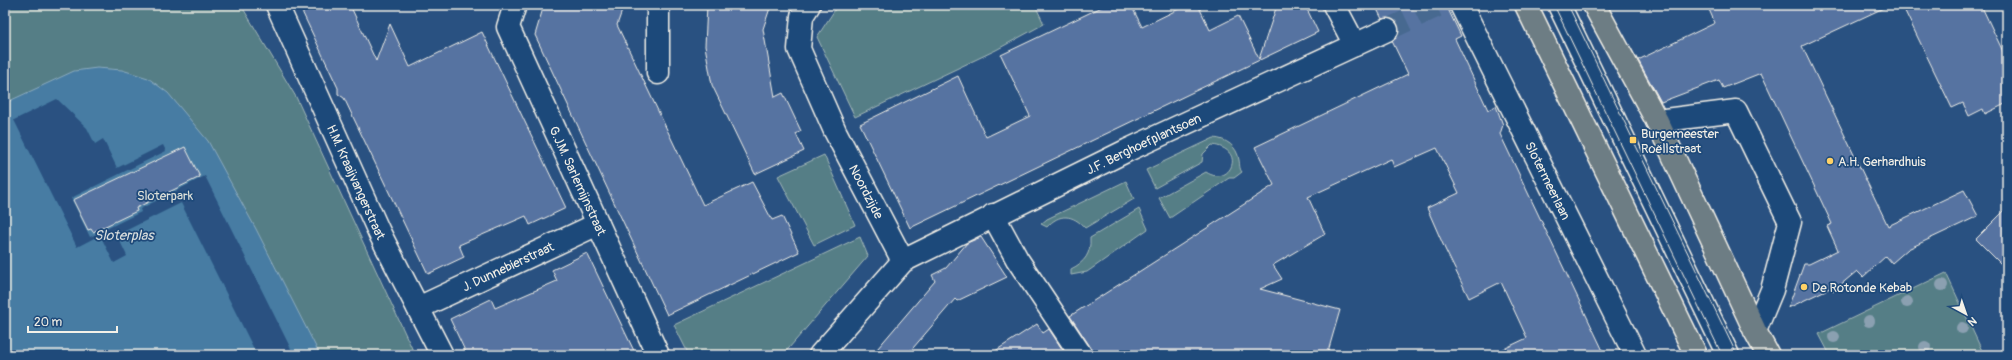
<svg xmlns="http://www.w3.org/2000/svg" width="2012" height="360" viewBox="0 0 2012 360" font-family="Pangolin,sans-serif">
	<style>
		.green { fill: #547e86; stroke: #a4b8b7 }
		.water { fill: #467ca3; stroke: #8cabbf }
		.pier { fill: #295181 }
		.building { fill: #5673a1; stroke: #f4f1e8 }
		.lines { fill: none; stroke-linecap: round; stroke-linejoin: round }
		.minor-tunnel { stroke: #476990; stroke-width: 22; stroke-dasharray: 22 11; stroke-linecap: butt }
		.minor-casing { stroke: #f4f1e8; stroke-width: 25 }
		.major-casing { stroke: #f4f1e8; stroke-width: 25 }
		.minor { stroke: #1f4a7a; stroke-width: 22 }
		.major { stroke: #6d7d84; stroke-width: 22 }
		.tram { stroke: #f4f1e8; stroke-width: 1 }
		.tree { fill: #8ba0b1 }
		.poi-dot { fill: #ffd166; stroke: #1f4a7a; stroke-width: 1.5 }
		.labels { text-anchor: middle; stroke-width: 3.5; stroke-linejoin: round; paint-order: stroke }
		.poi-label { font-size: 13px; fill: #f4f1e8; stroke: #1f4a7a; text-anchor: start }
		.street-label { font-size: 13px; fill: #f4f1e8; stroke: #1f4a7a }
		.park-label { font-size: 13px; fill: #dce0d9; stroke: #1f4a7a }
		.water-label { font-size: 14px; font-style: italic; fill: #dadfde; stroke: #1f4a7a }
	</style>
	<rect width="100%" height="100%" fill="#295181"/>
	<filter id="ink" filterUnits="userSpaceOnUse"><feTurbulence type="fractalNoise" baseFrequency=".025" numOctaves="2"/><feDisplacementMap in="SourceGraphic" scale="8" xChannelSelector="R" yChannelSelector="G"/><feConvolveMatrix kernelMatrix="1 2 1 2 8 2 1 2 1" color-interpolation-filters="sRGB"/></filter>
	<g filter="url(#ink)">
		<g class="green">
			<polygon points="5,5 241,5 296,97 415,355 5,355"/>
			<polygon points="838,5 1035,5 1044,24 996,50 855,117 817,37"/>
			<path d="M1214,138c12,1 23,8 25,22 1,5 0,8 3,12l-8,6h-5l-59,40 -11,-20 47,-26c24,16 42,-23 6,-27l-9,9 -1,8 -47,26 -9,-18z"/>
			<polygon points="824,155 855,225 814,245 778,176"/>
			<path d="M1126,181l8,18 -49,29c-12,-14 -26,-15 -38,-1l-6,-3 6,-5z"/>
			<path d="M1139,209l9,20 -61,43 -16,3v-6c14,-7 20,-15 19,-31z"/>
			<polygon points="860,237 868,256 783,355 689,355 674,325"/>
			<polygon points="1946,273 1984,355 1830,355 1819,334"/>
		</g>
		<polygon class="water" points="97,68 122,70 148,78 168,93 208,141 256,229 320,355 5,355 5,103 74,71"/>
		<polygon class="pier" points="57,99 87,128 95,144 103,139 117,168 163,145 166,151 71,198 90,237 141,212 140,209 205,176 294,355 257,355 181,203 117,235 127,256 114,263 100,235 77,247 14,120"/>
		<g class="building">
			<polygon points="299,5 350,5 376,61 390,24 410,67 482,32 566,208 530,225 526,216 459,245 464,257 428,274 344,98 338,94 338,88"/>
			<polygon points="544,5 624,5 617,25 703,205 752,182 772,220 782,216 799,252 667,315 535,35"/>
			<polygon points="707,5 771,5 763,29 775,97 783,93 801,131 796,134 804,151 755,174 712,85 705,46"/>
			<polygon points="1106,5 1131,5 1142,27 1187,5 1198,5 1210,30 1238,16 1259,59 1277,5 1305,5 1318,32 910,228 860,124 958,76 986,137 1030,116 1001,55"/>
			<polygon points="1375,5 1446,5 1461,36 1455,39 1488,110 1496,106 1503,125 1500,134 1605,355 1491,355 1527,338 1501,282 1469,298 1445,249 1427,208 1459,193 1437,148 1394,167 1391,159 1308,197 1325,234 1273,265 1282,279 1260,289 1340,310 1327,355 1093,355 1091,348 1070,316 1274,185 1255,147 1408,74 1392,41 1397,37 1399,32 1398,24 1394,20 1388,18 1382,19"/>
			<polygon points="1707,5 1890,5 1802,46 1888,226 1964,190 1978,216 1908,249 1892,263 1886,256 1863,277 1857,271 1833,291 1830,288 1788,308 1804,264 1809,264 1838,250 1827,226 1832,224 1761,73 1723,88 1719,80 1661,102 1638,60 1715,23"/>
			<polygon points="1902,5 1981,5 2007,60 2007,103 1985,114 1983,109 1969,116 1963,103 1952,108"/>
			<polygon points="185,147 200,177 136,208 137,211 93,232 91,229 88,230 73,200"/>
			<polygon points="2007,208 2007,270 1976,239"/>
			<polygon points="981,237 1007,277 957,301 955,299 907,355 872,355 935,281 932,275 946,268 967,243"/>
			<polygon points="587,253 636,355 467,355 450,319 491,299 495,308 557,281 552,270"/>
			<polygon points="1037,324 1043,333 1049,329 1066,355 989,355"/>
		</g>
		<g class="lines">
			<polyline class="minor-tunnel" points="1387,30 1440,5"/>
			<g class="minor-casing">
				<g id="minor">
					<path id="s1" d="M277,5l102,227 63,123"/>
					<path id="s2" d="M515,5l-7,22 150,328"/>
					<polyline points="658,5 658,73"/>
					<path id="s3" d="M809,5l-7,11 -3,33 36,82 68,130"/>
					<polyline points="1334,5 1355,45"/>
					<path id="s4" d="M1461,5l174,350"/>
					<polyline points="1559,5 1728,355"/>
					<polyline points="1657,121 1736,111 1790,222 1772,290 1755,331"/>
					<polyline points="993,215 1017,259 1081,355"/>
					<path id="s5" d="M418,308l180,-84"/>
					<path id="s6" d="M820,355l83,-94 225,-111 259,-120"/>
				</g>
			</g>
			<g class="major-casing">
				<g id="major">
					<polyline points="1526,5 1696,355"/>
					<polyline points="1594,5 1657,121 1755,331 1768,355"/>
				</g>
			</g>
			<use href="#minor" class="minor"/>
			<use href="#major" class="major"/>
			<g class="tram">
				<polyline points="1554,5 1722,355"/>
				<polyline points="1568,5 1737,355"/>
			</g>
		</g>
		<g class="tree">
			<circle cx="1942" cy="285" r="6"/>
			<circle cx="1907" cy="302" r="6"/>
			<circle cx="1869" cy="321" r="6"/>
			<circle cx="1962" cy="328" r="6"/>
			<circle cx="1834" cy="337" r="6"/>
			<circle cx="1925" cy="347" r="6"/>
		</g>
	</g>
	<g class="poi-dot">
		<rect x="1629" y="136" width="8" height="8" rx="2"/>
		<circle cx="1830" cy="161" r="4"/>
		<circle cx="1804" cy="287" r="4"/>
	</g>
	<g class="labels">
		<g class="poi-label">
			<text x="1641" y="138">Burgemeester<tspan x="1641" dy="15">Roëllstraat</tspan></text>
			<text x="1838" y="166">A.H. Gerhardhuis</text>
			<text x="1812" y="292">De Rotonde Kebab</text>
		</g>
		<g class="street-label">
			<text dy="5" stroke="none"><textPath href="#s6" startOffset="393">J.F. Berghoefplantsoen</textPath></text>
			<text dy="5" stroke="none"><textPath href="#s2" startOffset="192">G.J.M. Sarlemijnstraat</textPath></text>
			<text dy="5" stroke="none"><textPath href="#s4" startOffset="196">Slotermeerlaan</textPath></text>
			<text dy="5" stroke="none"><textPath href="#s1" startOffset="194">H.M. Kraaijvangerstraat</textPath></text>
			<text dy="5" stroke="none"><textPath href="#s3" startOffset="204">Noordzijde</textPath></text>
			<text dy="5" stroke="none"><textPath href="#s5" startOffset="99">J. Dunnebierstraat</textPath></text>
		</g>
		<g class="park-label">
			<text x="165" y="200">Sloterpark</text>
		</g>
		<g class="water-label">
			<text x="124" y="240">Sloterplas</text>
		</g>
	</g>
	<rect width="2012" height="360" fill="none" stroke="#1f4a7a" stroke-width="20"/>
	<rect x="10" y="10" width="1992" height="340" fill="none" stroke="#f4f1e8" stroke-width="1.5" filter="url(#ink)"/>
	<g transform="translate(1966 314) rotate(140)" stroke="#1f4a7a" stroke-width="3" paint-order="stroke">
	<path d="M0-3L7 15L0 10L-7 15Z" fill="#f4f1e8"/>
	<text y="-6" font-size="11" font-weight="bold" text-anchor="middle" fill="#f4f1e8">N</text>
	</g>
	<path d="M28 326v6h89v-6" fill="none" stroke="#f4f1e8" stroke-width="2"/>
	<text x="34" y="326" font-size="12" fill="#f4f1e8" stroke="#1f4a7a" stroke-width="3" paint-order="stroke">20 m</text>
</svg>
